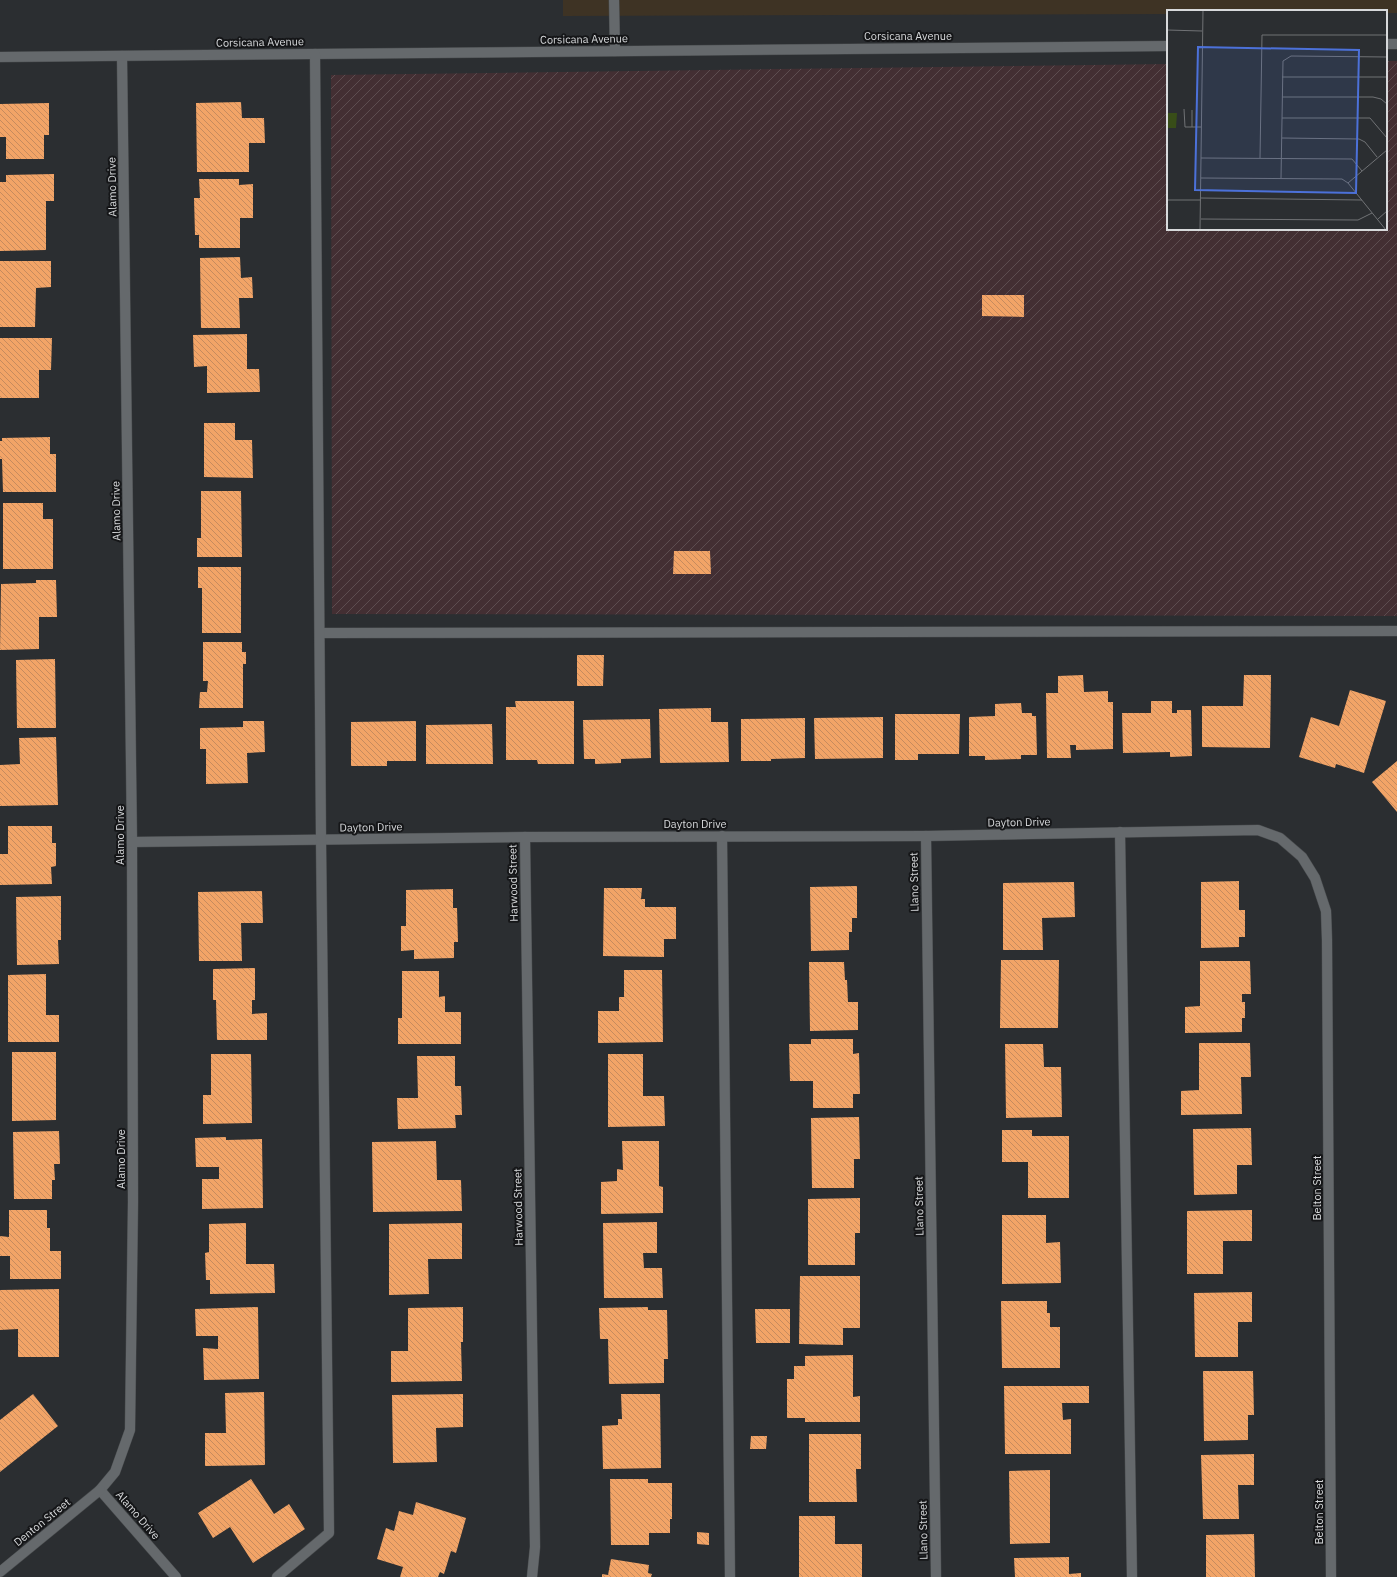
<svg xmlns="http://www.w3.org/2000/svg" width="1397" height="1577" viewBox="0 0 1397 1577" font-family="'IBM Plex Sans',sans-serif">
	<style>
		.industrial { fill: url(#industrial-furrows) }
		.education { fill: #3e3324 }
		.building { fill: url(#building-back-hatch) }
		.lines { fill: none; stroke-linecap: round; stroke-linejoin: round }
		.minor-casing { stroke: #46494b; stroke-width: 11 }
		.minor { stroke: #65696c; stroke-width: 10 }
		.labels { text-anchor: middle; stroke-width: 4; stroke-linejoin: round; paint-order: stroke }
		.street-label { font-size: 11px; fill: #d7d9db; stroke: #151618 }
		.inset-road { fill: none; stroke: #707275; stroke-width: 1 }
		.view { fill: #4c71d9; fill-opacity: 0.15; stroke: #4c71d9; stroke-width: 2 }
		.inset-edge { fill: none; stroke: #d7d9db; stroke-width: 2 }
	</style>
	<defs>
		<pattern id="industrial-furrows" width="10" height="10" patternUnits="userSpaceOnUse"><rect width="10" height="10" fill="#432f33"/><path d="M-1 1l2-2M0 10L10 0M9 11l2-2" fill="none" stroke="#5d4d50"/></pattern>
		<pattern id="building-back-hatch" width="6" height="6" patternUnits="userSpaceOnUse"><rect width="6" height="6" fill="#f2a467"/><path d="M-1 5l2 2M0 0l6 6M5-1l2 2" fill="none" stroke="#c68b5e"/></pattern>
	</defs>
	<rect width="100%" height="100%" fill="#2b2e31"/>
	<polygon class="industrial" points="1386,61 1397,61 1397,616 332,614 331,75 1168,64 1168,229 1386,229"/>
	<polygon class="education" points="563,0 1397,0 1397,13 1386,13 1386,11 1168,11 1168,14 563,16"/>
	<g class="building">
		<polygon points="241,102 242,118 264,118 265,143 249,143 249,172 197,172 196,103"/>
		<polygon points="49,103 49,135 44,135 44,159 6,159 6,137 0,137 0,104"/>
		<polygon points="54,174 54,201 46,201 46,250 0,251 0,182 6,182 6,175"/>
		<polygon points="199,179 239,179 239,185 253,184 253,218 240,218 240,248 199,248 199,235 195,235 194,198 200,198"/>
		<polygon points="240,257 241,278 252,277 253,298 239,298 240,328 201,328 200,258"/>
		<polygon points="0,261 51,261 51,287 36,288 35,327 0,327"/>
		<polygon points="982,295 1024,295 1024,317 982,316"/>
		<polygon points="247,334 247,369 259,369 260,392 207,393 207,366 194,367 193,335"/>
		<polygon points="0,338 52,338 51,370 39,370 39,398 0,398"/>
		<polygon points="204,423 235,423 235,440 252,440 253,478 204,477"/>
		<polygon points="50,437 50,454 56,454 56,492 3,492 2,459 0,459 0,441 2,441 2,438"/>
		<polygon points="201,491 241,491 242,557 197,557 197,538 201,538"/>
		<polygon points="3,503 43,503 43,519 53,519 53,569 3,569"/>
		<polygon points="674,551 710,551 711,574 673,574"/>
		<polygon points="198,567 241,567 241,633 202,633 202,588 198,588"/>
		<polygon points="36,580 56,580 57,617 39,617 39,649 0,650 1,584 36,583"/>
		<polygon points="203,642 242,642 242,652 246,652 246,664 243,664 243,708 199,708 200,692 207,692 208,681 203,681"/>
		<polygon points="577,655 604,655 603,686 577,686"/>
		<polygon points="55,659 56,728 17,728 16,660"/>
		<polygon points="1083,675 1084,692 1108,691 1108,702 1113,702 1113,749 1076,750 1076,745 1070,745 1071,758 1047,758 1046,693 1058,693 1058,676"/>
		<polygon points="1244,675 1271,675 1270,748 1202,747 1202,706 1243,706"/>
		<polygon points="1350,690 1386,701 1364,773 1336,764 1335,768 1299,757 1311,717 1339,726"/>
		<polygon points="515,701 574,701 574,764 538,764 537,760 506,760 506,707 516,707"/>
		<polygon points="1151,701 1172,701 1172,713 1177,713 1177,710 1191,710 1192,756 1170,757 1170,752 1123,753 1122,713 1151,713"/>
		<polygon points="1021,703 1022,713 1032,713 1032,716 1036,716 1037,755 1021,755 1021,759 985,760 985,756 969,756 969,717 995,716 995,704"/>
		<polygon points="711,708 711,722 728,722 729,762 660,763 659,709"/>
		<polygon points="895,714 960,714 959,754 918,754 918,760 895,760"/>
		<polygon points="883,717 883,758 815,759 814,718"/>
		<polygon points="805,718 805,758 771,759 771,761 741,761 741,719"/>
		<polygon points="650,719 651,758 621,759 621,763 595,764 595,759 584,759 583,720"/>
		<polygon points="243,721 264,721 265,752 247,753 248,783 206,784 206,749 200,749 200,728 243,727"/>
		<polygon points="416,721 416,761 387,761 387,766 351,766 351,722"/>
		<polygon points="492,724 493,764 426,764 426,725"/>
		<polygon points="56,737 58,805 0,806 0,765 20,764 19,738"/>
		<polygon points="1397,761 1397,812 1372,782"/>
		<polygon points="8,826 52,826 52,843 56,843 56,866 51,867 52,884 0,885 0,854 8,854"/>
		<polygon points="1239,881 1239,910 1245,910 1245,937 1239,937 1239,947 1201,948 1201,882"/>
		<polygon points="1074,882 1075,917 1042,918 1043,950 1003,950 1003,883"/>
		<polygon points="857,886 857,918 852,918 852,932 849,932 849,950 811,951 810,887"/>
		<polygon points="604,888 642,888 641,899 645,899 645,907 676,907 676,939 664,939 664,957 603,956"/>
		<polygon points="453,889 453,908 457,908 458,942 454,942 454,958 414,959 414,950 401,951 401,926 406,926 406,890"/>
		<polygon points="262,891 263,923 241,923 242,961 199,961 198,892"/>
		<polygon points="61,896 61,940 58,940 59,964 17,965 16,897"/>
		<polygon points="1001,960 1059,960 1058,1028 1000,1028"/>
		<polygon points="1200,961 1250,961 1251,994 1242,994 1242,1002 1245,1002 1245,1018 1242,1018 1242,1032 1185,1033 1185,1007 1200,1006"/>
		<polygon points="809,962 844,962 845,980 847,980 848,1002 858,1002 858,1030 810,1031"/>
		<polygon points="255,968 255,1000 252,1000 252,1014 267,1013 267,1040 217,1040 216,1000 213,1000 213,969"/>
		<polygon points="624,970 662,970 663,1042 598,1043 598,1011 619,1011 619,997 624,997"/>
		<polygon points="402,971 439,971 439,997 445,996 445,1012 461,1012 461,1044 398,1044 398,1018 402,1018"/>
		<polygon points="46,974 46,1015 59,1015 59,1042 8,1042 8,975"/>
		<polygon points="811,1039 853,1039 853,1054 859,1053 860,1094 853,1094 853,1108 813,1108 813,1081 790,1081 789,1044 811,1044"/>
		<polygon points="1199,1043 1250,1043 1251,1077 1241,1077 1242,1114 1181,1115 1181,1091 1199,1090"/>
		<polygon points="1005,1044 1043,1044 1044,1067 1061,1067 1062,1117 1006,1118"/>
		<polygon points="12,1052 56,1052 56,1120 12,1121"/>
		<polygon points="211,1054 251,1054 252,1123 203,1124 203,1095 211,1095"/>
		<polygon points="608,1054 643,1054 643,1096 664,1096 665,1126 608,1127"/>
		<polygon points="417,1056 455,1056 455,1086 461,1086 462,1115 455,1115 456,1128 398,1129 397,1098 418,1098"/>
		<polygon points="859,1117 860,1159 854,1159 854,1188 812,1188 811,1118"/>
		<polygon points="1251,1128 1252,1165 1237,1165 1237,1194 1194,1195 1193,1129"/>
		<polygon points="1002,1130 1032,1130 1032,1136 1069,1136 1069,1198 1028,1198 1028,1162 1002,1162"/>
		<polygon points="59,1131 60,1164 54,1164 55,1180 52,1180 52,1199 14,1199 13,1132"/>
		<polygon points="226,1137 226,1140 262,1139 263,1208 202,1209 202,1179 219,1179 219,1167 196,1167 195,1138"/>
		<polygon points="436,1141 437,1180 461,1180 462,1211 373,1212 372,1142"/>
		<polygon points="622,1141 659,1141 659,1186 663,1187 663,1213 601,1214 601,1182 617,1181 617,1169 623,1170"/>
		<polygon points="860,1198 860,1233 855,1233 855,1265 808,1265 808,1199"/>
		<polygon points="9,1210 47,1210 47,1228 50,1228 50,1251 61,1251 61,1279 10,1279 10,1256 0,1256 0,1236 9,1237"/>
		<polygon points="1252,1210 1252,1241 1223,1241 1223,1274 1187,1274 1187,1211"/>
		<polygon points="1002,1215 1046,1215 1046,1243 1060,1242 1061,1283 1002,1284"/>
		<polygon points="657,1222 657,1253 643,1253 644,1268 662,1268 663,1298 604,1298 603,1223"/>
		<polygon points="246,1223 246,1264 274,1264 275,1293 210,1294 210,1280 206,1280 205,1253 209,1252 209,1224"/>
		<polygon points="462,1223 462,1259 428,1259 429,1294 389,1295 389,1224"/>
		<polygon points="800,1276 860,1276 860,1328 843,1328 843,1345 799,1344"/>
		<polygon points="59,1289 59,1357 18,1357 18,1329 0,1330 0,1290"/>
		<polygon points="1252,1292 1252,1322 1238,1322 1238,1357 1195,1357 1194,1293"/>
		<polygon points="1001,1301 1047,1301 1047,1313 1050,1313 1050,1327 1060,1327 1060,1368 1002,1368"/>
		<polygon points="258,1307 259,1379 204,1380 203,1348 218,1349 218,1336 196,1336 195,1309"/>
		<polygon points="463,1307 463,1342 461,1342 462,1381 391,1382 391,1351 408,1351 408,1308"/>
		<polygon points="648,1307 648,1310 667,1310 668,1359 664,1359 664,1383 609,1384 608,1339 600,1339 599,1308"/>
		<polygon points="755,1309 790,1309 790,1343 756,1343"/>
		<polygon points="853,1355 853,1397 860,1396 860,1422 805,1422 805,1418 787,1418 787,1379 794,1379 794,1366 805,1366 805,1356"/>
		<polygon points="1203,1371 1253,1371 1254,1415 1248,1415 1248,1440 1204,1441"/>
		<polygon points="1004,1386 1089,1386 1089,1403 1062,1403 1063,1420 1071,1419 1071,1454 1005,1454"/>
		<polygon points="264,1392 265,1465 205,1466 205,1433 226,1433 225,1393"/>
		<polygon points="33,1394 58,1426 0,1472 0,1420"/>
		<polygon points="463,1394 463,1427 436,1428 437,1462 393,1463 392,1395"/>
		<polygon points="621,1394 660,1394 661,1468 603,1469 602,1426 618,1425 618,1419 622,1419"/>
		<polygon points="809,1434 861,1434 861,1469 856,1469 857,1502 809,1502"/>
		<polygon points="751,1436 767,1436 766,1449 750,1449"/>
		<polygon points="1254,1454 1254,1485 1238,1485 1239,1519 1203,1519 1201,1455"/>
		<polygon points="1050,1470 1050,1543 1010,1544 1009,1471"/>
		<polygon points="251,1479 274,1514 289,1504 305,1529 253,1563 230,1527 213,1538 198,1513"/>
		<polygon points="610,1479 648,1479 648,1483 672,1483 672,1519 670,1519 670,1533 649,1533 649,1545 611,1545"/>
		<polygon points="416,1502 466,1518 456,1553 451,1551 444,1574 440,1572 438,1577 400,1577 403,1567 377,1559 386,1528 394,1531 399,1511 413,1515"/>
		<polygon points="799,1516 835,1516 835,1544 862,1544 862,1577 799,1577"/>
		<polygon points="697,1532 709,1533 709,1545 697,1544"/>
		<polygon points="1254,1534 1255,1577 1206,1577 1206,1535"/>
		<polygon points="1069,1557 1069,1574 1081,1573 1081,1577 1015,1577 1014,1558"/>
		<polygon points="611,1559 649,1565 648,1573 652,1574 651,1577 602,1577 602,1574 608,1575"/>
	</g>
	<g class="lines">
		<g class="minor-casing">
			<g id="minor">
				<polyline points="614,0 615,51"/>
				<polyline points="1386,44 1397,44"/>
				<polyline points="122,56 132,842 133,1202 130,1430 115,1472 100,1490 176,1577"/>
				<polyline points="0,57 1168,46"/>
				<polyline points="320,633 1397,631"/>
				<polyline points="1120,832 1132,1577"/>
				<polyline points="722,836 730,1577"/>
				<polyline points="926,836 936,1577"/>
				<polyline points="525,837 535,1547 532,1577"/>
				<polyline points="132,842 525,837 926,836 1258,830 1280,838 1302,857 1315,878 1326,911 1327,940 1331,1577"/>
				<polyline points="0,1572 100,1490"/>
				<polyline points="277,1577 329,1533 321,840 315,54"/>
			</g>
		</g>
		<use href="#minor" class="minor"/>
	</g>
	<g class="labels">
		<g class="street-label">
			<text x="908" y="40">Corsicana Avenue</text>
			<text transform="translate(584 39) rotate(-1)" y="4">Corsicana Avenue</text>
			<text transform="translate(260 42) rotate(-1)" y="4">Corsicana Avenue</text>
			<text transform="translate(112 187) rotate(-91)" y="4">Alamo Drive</text>
			<text transform="translate(116 511) rotate(-91)" y="4">Alamo Drive</text>
			<text transform="translate(1019 822) rotate(-1)" y="4">Dayton Drive</text>
			<text x="695" y="828">Dayton Drive</text>
			<text transform="translate(371 827) rotate(-1)" y="4">Dayton Drive</text>
			<text transform="translate(120 835) rotate(-90)" y="4">Alamo Drive</text>
			<text transform="translate(914 882) rotate(-91)" y="4">Llano Street</text>
			<text transform="translate(513 883) rotate(-91)" y="4">Harwood Street</text>
			<text transform="translate(121 1159) rotate(-90)" y="4">Alamo Drive</text>
			<text transform="translate(1317 1188) rotate(-90)" y="4">Belton Street</text>
			<text transform="translate(919 1206) rotate(-91)" y="4">Llano Street</text>
			<text transform="translate(518 1207) rotate(-91)" y="4">Harwood Street</text>
			<text transform="translate(1319 1512) rotate(-90)" y="4">Belton Street</text>
			<text transform="translate(138 1515) rotate(49)" y="4">Alamo Drive</text>
			<text transform="translate(42 1522) rotate(-39)" y="4">Denton Street</text>
			<text transform="translate(923 1530) rotate(-91)" y="4">Llano Street</text>
		</g>
	</g>
	<g transform="translate(1167 10)">
		<rect width="220" height="220" fill="#2b2e31"/>
		<path d="M0,103h10l-1,15h-9z" fill="#384d18"/>
		<path class="inset-road" d="M0,20l35,1M115,67h105M115,87h91l8,2 6,5M17,99l1,18h7M25,100v17h9M115,108h88l17,20M115,128l77,1 6,3 12,15M34,148l151,1 10,12M93,148l2,-123h125M34,168l141,1 6,4 39,-33M114,168l2,-117 8,-5 96,1M181,173l38,47M34,188l161,2M0,190h34M34,209l157,1 14,-7M211,209l9,-8M33,220l3,-220"/>
		<path class="view" d="M31,37l161,3 -3,143 -161,-3z"/>
		<rect width="220" height="220" class="inset-edge"/>
	</g>
</svg>
